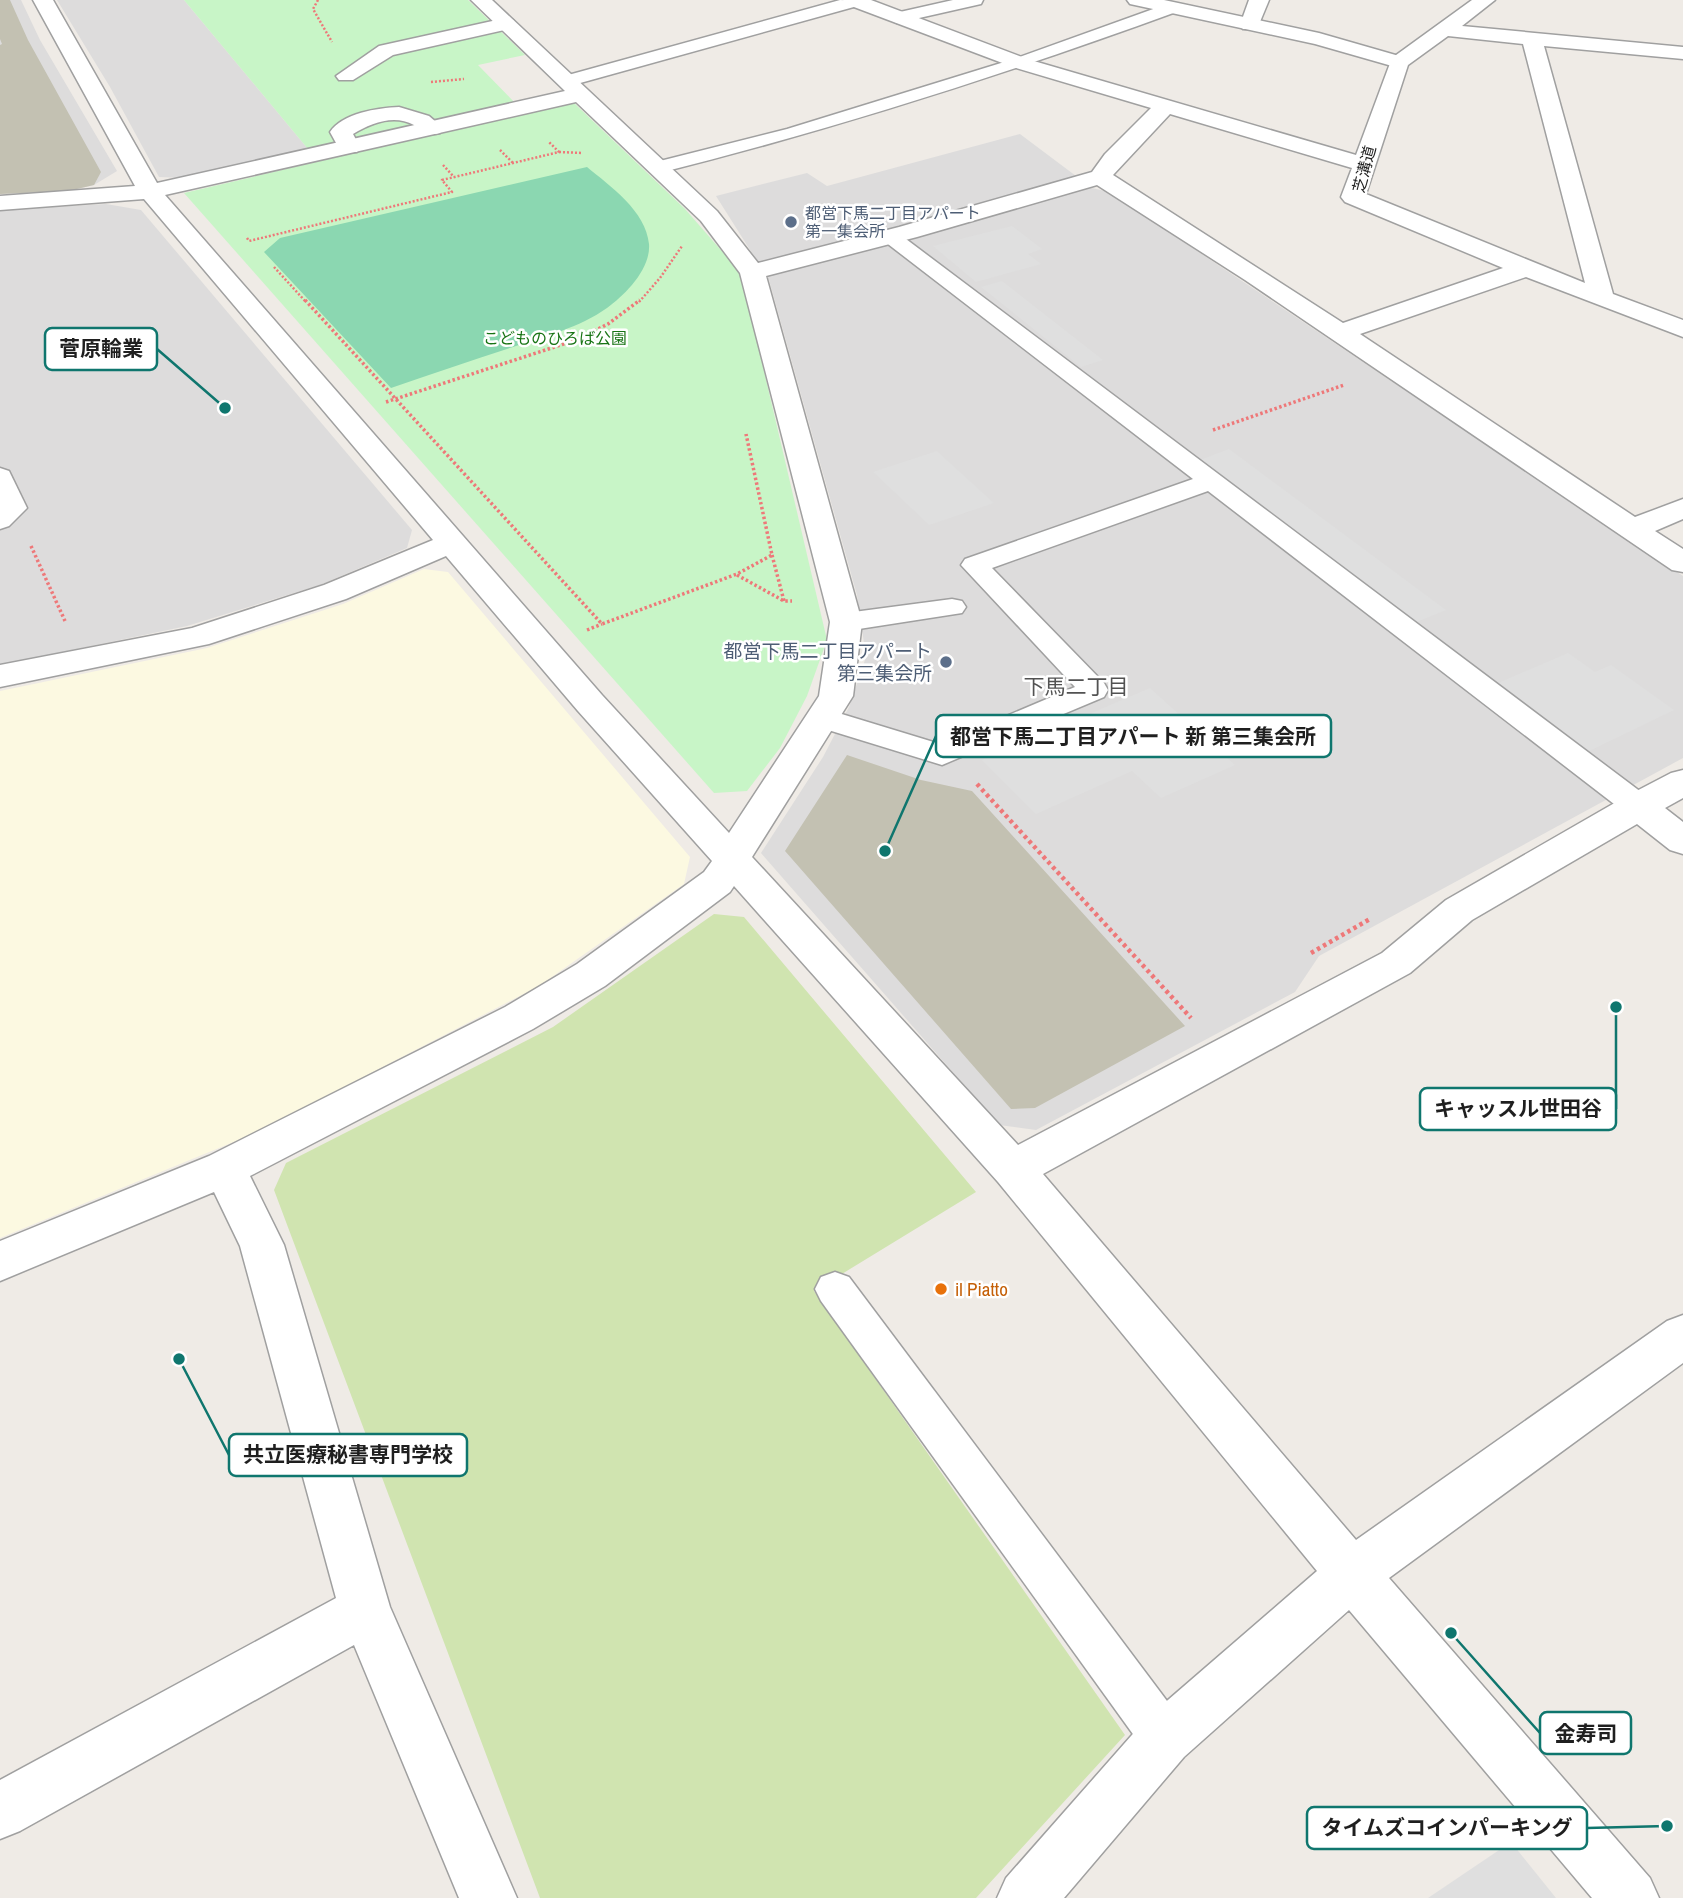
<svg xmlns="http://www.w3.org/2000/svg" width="1683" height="1898" viewBox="0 0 1683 1898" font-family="'Archivo Narrow','Noto Sans JP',sans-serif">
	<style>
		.residential { fill: #dddcdc }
		.education { fill: #fcf9e1 }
		.construction { fill: #c3c1b2 }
		.grass { fill: #d0e4b0 }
		.park { fill: #c8f5c7 }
		.pitch { fill: #8bd7b1 }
		.parking { fill: #dfdfdf }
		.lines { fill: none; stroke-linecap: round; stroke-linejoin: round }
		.service-casing { stroke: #a0a0a0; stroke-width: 3 }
		.pedestrian-casing { stroke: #a0a0a0; stroke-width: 3 }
		.minor-casing { stroke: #a0a0a0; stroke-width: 3 }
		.tertiary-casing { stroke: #a0a0a0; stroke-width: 3 }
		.path-far2 { stroke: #ee7879; stroke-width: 2.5; stroke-dasharray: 2 2; stroke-linecap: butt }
		.path-far1 { stroke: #ee7879; stroke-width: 3.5; stroke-dasharray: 2.5 2.5; stroke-linecap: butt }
		.path { stroke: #ee7879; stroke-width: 4.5; stroke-dasharray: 3.5 3.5; stroke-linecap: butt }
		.service { fill: #fff; fill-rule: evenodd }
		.pedestrian { fill: #fff; fill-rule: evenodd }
		.minor { fill: #fff; fill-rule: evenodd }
		.tertiary { fill: #fff; fill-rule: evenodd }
		.service-dot { fill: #5c6f8a; stroke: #fff; stroke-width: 2.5 }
		.food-dot { fill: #e8710a; stroke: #fff; stroke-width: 2.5 }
		.labels { text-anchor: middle; stroke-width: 5; stroke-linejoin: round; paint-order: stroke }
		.far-street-label { font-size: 16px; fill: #1f1f1f; stroke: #fff }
		.far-service-label { font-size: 16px; fill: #4e5e75; stroke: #fff; text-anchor: start }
		.far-park-label { font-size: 16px; fill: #187415; stroke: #fff }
		.service-label { font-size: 19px; fill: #4e5e75; stroke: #fff; text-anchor: end }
		.food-label { font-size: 19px; fill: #c56008; stroke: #fff; text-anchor: start }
		.neighbourhood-label { font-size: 21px; fill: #525252; stroke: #fff }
		.leader { fill: none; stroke: #0f766e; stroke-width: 2.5 }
		.callout-dot { fill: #0f766e; stroke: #fff; stroke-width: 2.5 }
		.callout { fill: #fff; stroke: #0f766e; stroke-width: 2.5 }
		.callout-label { font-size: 21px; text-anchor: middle; font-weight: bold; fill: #1f1f1f }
	</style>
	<rect width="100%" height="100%" fill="#efebe6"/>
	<g class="residential">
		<polygon points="0,0 21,0 40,40 117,171 94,185 68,191 0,194"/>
		<polygon points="57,0 184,0 308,149 184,178 159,177 110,87"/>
		<polygon points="1020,134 1092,188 1109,192 1683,576 1683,758 1319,956 1295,992 1036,1130 999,1125 761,853 823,757 849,707 866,657 857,595 769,280 716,196 807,173 827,186"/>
		<polygon points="106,204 141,210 412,530 407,548 320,585 187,626 0,665 0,210"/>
	</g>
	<polygon class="education" points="424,569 448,572 690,857 684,884 539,986 253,1134 0,1238 0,691 207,648 343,604"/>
	<g class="construction">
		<polygon points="0,0 10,0 28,40 101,172 94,185 68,191 0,194 0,45 2,44 0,39"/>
		<polygon points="847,755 921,780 972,791 1185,1026 1035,1108 1011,1109 785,851"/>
	</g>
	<polygon class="grass" points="714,914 744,917 976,1192 814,1291 1125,1735 976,1898 540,1898 274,1190 286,1163 553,1027"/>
	<g class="park">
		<polygon points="184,0 468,0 525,55 478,65 518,106 308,149"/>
		<polygon points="573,102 685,209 741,273 827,640 807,696 780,748 747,791 714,793 184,193"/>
	</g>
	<path class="pitch" d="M587,167c23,19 59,44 62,77 2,25 -24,51 -42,64 -28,20 -62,28 -94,39 -41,13 -81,27 -122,41l-127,-136 16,-14z"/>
	<g class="parking">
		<polygon points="1012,226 1042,249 1028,254 1041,264 976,282 933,246"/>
		<polygon points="1002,281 1103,360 1081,367 981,287"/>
		<polygon points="1229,449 1446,610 1414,623 1200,460"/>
		<polygon points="937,451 994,503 929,525 873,472"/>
		<polygon points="1568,653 1595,672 1611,665 1674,710 1585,753 1496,684"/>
		<polygon points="1150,688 1235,765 1161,798 1132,771 1036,814 982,760"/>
		<polygon points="1511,1842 1556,1898 1428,1898"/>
	</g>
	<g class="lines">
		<g class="service-casing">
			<g id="service">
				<polygon points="840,0 863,1 861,5 573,85 567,86 558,81 561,77"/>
				<polygon points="953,0 983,0 981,4 897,23 888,18 891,14"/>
				<path d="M1170,3l8,5 -2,4c-170,62 -341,117 -517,161l-10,-6 3,-4 135,-34 227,-70z"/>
				<polygon points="891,231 898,233 1649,798 1653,806 1649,814 1638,817 1627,814 1208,491 992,568 1104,683 1108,690 1104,697 942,765 812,725 807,718 812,711 822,708 940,744 1075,687 961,565 965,559 1193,479 884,241 881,237 884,233"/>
				<polygon points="0,468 9,471 27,508 9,526 0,529"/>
				<polygon points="952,599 962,601 966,607 962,613 846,631 836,628 832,622 836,616 846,613"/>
				<polygon points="835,1272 849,1277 1182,1721 1188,1738 1182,1755 1165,1761 1148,1755 821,1301 815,1289 821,1277"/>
			</g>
		</g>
		<g class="pedestrian-casing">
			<g id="pedestrian">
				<polygon points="506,18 513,20 516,24 513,28 393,55 353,80 339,80 336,76 379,46"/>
				<path d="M399,107l30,9 14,12 -3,5c-12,3 -16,-2 -26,-8 -20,-11 -43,-2 -61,9l7,13 -3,5h-16l-11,-20c13,-19 47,-24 69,-25z"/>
			</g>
		</g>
		<g class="minor-casing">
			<g id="minor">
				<path d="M33,0h20l104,183 408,-92 -94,-91h21l225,211 41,52 141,-36 193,-55 13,-18 46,-46 -138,-41 -167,-63 -3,-4h28l156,59 329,96 36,-97 80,-58h23l-33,26 221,21v12l-139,-13 69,248 70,26v17l-157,-60 -166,57 275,183 48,-18v20l-28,12 28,18v23l-11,-2 -427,-290 -148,-95 -180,52 -151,39 96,346 -9,74 -101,161 266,288 364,-192 64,-53 179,-103 46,-24 12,-3v28l-18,10 18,14v32l-13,-4 -33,-26 -165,96 -62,53 -367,201 313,366 311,-219 16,-6v48l-294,215 261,300 9,20h-67l-243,-288 -165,147 -120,141h-67l9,-20 140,-159 171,-148 -319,-389 -264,-296 -4,6 -125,94 -72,43 -283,147 34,69 106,362 127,291h-58l-105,-253 -334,186 -20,8v-59l336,-182 -96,-352 -26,-54 -214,89v-40l209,-85 296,-149 72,-43 127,-92 8,-11 -134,-150 -132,-155 -100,43 -137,45 -209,43v-22l192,-37 132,-43 109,-45 -289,-341 -144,11v-14l135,-10zM1448,36l75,8 62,239 -219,-89 42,-129zM576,102l125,119 39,52 90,349 -11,74 -90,137 -127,-138 -437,-500zM1170,114l182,54 -11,29 4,5 158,66 -160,55 -230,-148z"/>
				<polygon points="1249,0 1269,0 1257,29 1243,29 1240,25"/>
			</g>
		</g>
		<g class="tertiary-casing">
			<polygon id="tertiary" points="1127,0 1164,0 1319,33 1406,58 1409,62 1406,66 1399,68 1315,44 1130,4"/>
		</g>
		<g class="path-far2">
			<polyline points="318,0 313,9 332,42"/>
			<polyline points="431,82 464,79"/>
			<polyline points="500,150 513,163"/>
			<polyline points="559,152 583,153"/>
			<polyline points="443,165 454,177"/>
			<polyline points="247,238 249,241 452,192 442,180 559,152 548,141"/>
			<polyline points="274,267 306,302"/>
			<polyline points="639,302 660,278 682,246"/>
		</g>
		<g class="path-far1">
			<polyline points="305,300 602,624 737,574 772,555 746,434"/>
			<polyline points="386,402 576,340 608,324 640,300"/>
			<polyline points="1213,430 1344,385"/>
			<polyline points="31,546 65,621"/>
			<polyline points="772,555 784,601"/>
			<polyline points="737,575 784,601 792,601"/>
			<polyline points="587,630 602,624"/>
		</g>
		<g class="path">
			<polyline points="977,784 1191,1018"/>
			<polyline points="1311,953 1370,919"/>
		</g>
		<use href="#service" class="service"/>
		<use href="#pedestrian" class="pedestrian"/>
		<use href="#minor" class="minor"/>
		<use href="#tertiary" class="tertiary"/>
	</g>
	<g class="service-dot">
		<circle cx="791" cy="222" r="7"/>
		<circle cx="946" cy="662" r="7"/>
	</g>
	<circle class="food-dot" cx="941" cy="1289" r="7"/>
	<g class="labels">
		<g class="far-street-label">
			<text transform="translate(1364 169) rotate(-75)" y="6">芝溝道</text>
		</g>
		<g class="far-service-label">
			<text x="805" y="219">都営下馬二丁目アパート<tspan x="805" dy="18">第一集会所</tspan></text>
		</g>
		<g class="far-park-label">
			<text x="555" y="344">こどものひろば公園</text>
		</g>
		<g class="service-label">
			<text x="932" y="658">都営下馬二丁目アパート<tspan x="932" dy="22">第三集会所</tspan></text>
		</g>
		<g class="food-label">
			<text x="955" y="1296">il Piatto</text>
		</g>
		<g class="neighbourhood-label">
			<text x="1076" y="694">下馬二丁目</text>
		</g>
	</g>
	<path class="leader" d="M225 408L157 349M885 851L936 736M1616 1007L1616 1109M179 1359L229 1455M1451 1633L1540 1733M1667 1826L1587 1828"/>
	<g class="callout-dot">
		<circle cx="225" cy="408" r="7"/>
		<circle cx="885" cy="851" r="7"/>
		<circle cx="1616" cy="1007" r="7"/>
		<circle cx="179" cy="1359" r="7"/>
		<circle cx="1451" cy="1633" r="7"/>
		<circle cx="1667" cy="1826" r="7"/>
	</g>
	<g class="callout">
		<rect x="45" y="328" width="112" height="42" rx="7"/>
		<rect x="936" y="715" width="395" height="42" rx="7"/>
		<rect x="1420" y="1088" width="196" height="42" rx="7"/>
		<rect x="229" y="1434" width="238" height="42" rx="7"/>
		<rect x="1540" y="1712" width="91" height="42" rx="7"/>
		<rect x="1307" y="1807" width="280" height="42" rx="7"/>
	</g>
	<g class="callout-label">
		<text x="101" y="356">菅原輪業</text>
		<text x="1133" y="744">都営下馬二丁目アパート 新 第三集会所</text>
		<text x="1518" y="1116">キャッスル世田谷</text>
		<text x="348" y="1462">共立医療秘書専門学校</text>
		<text x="1586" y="1741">金寿司</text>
		<text x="1447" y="1835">タイムズコインパーキング</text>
	</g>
</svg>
